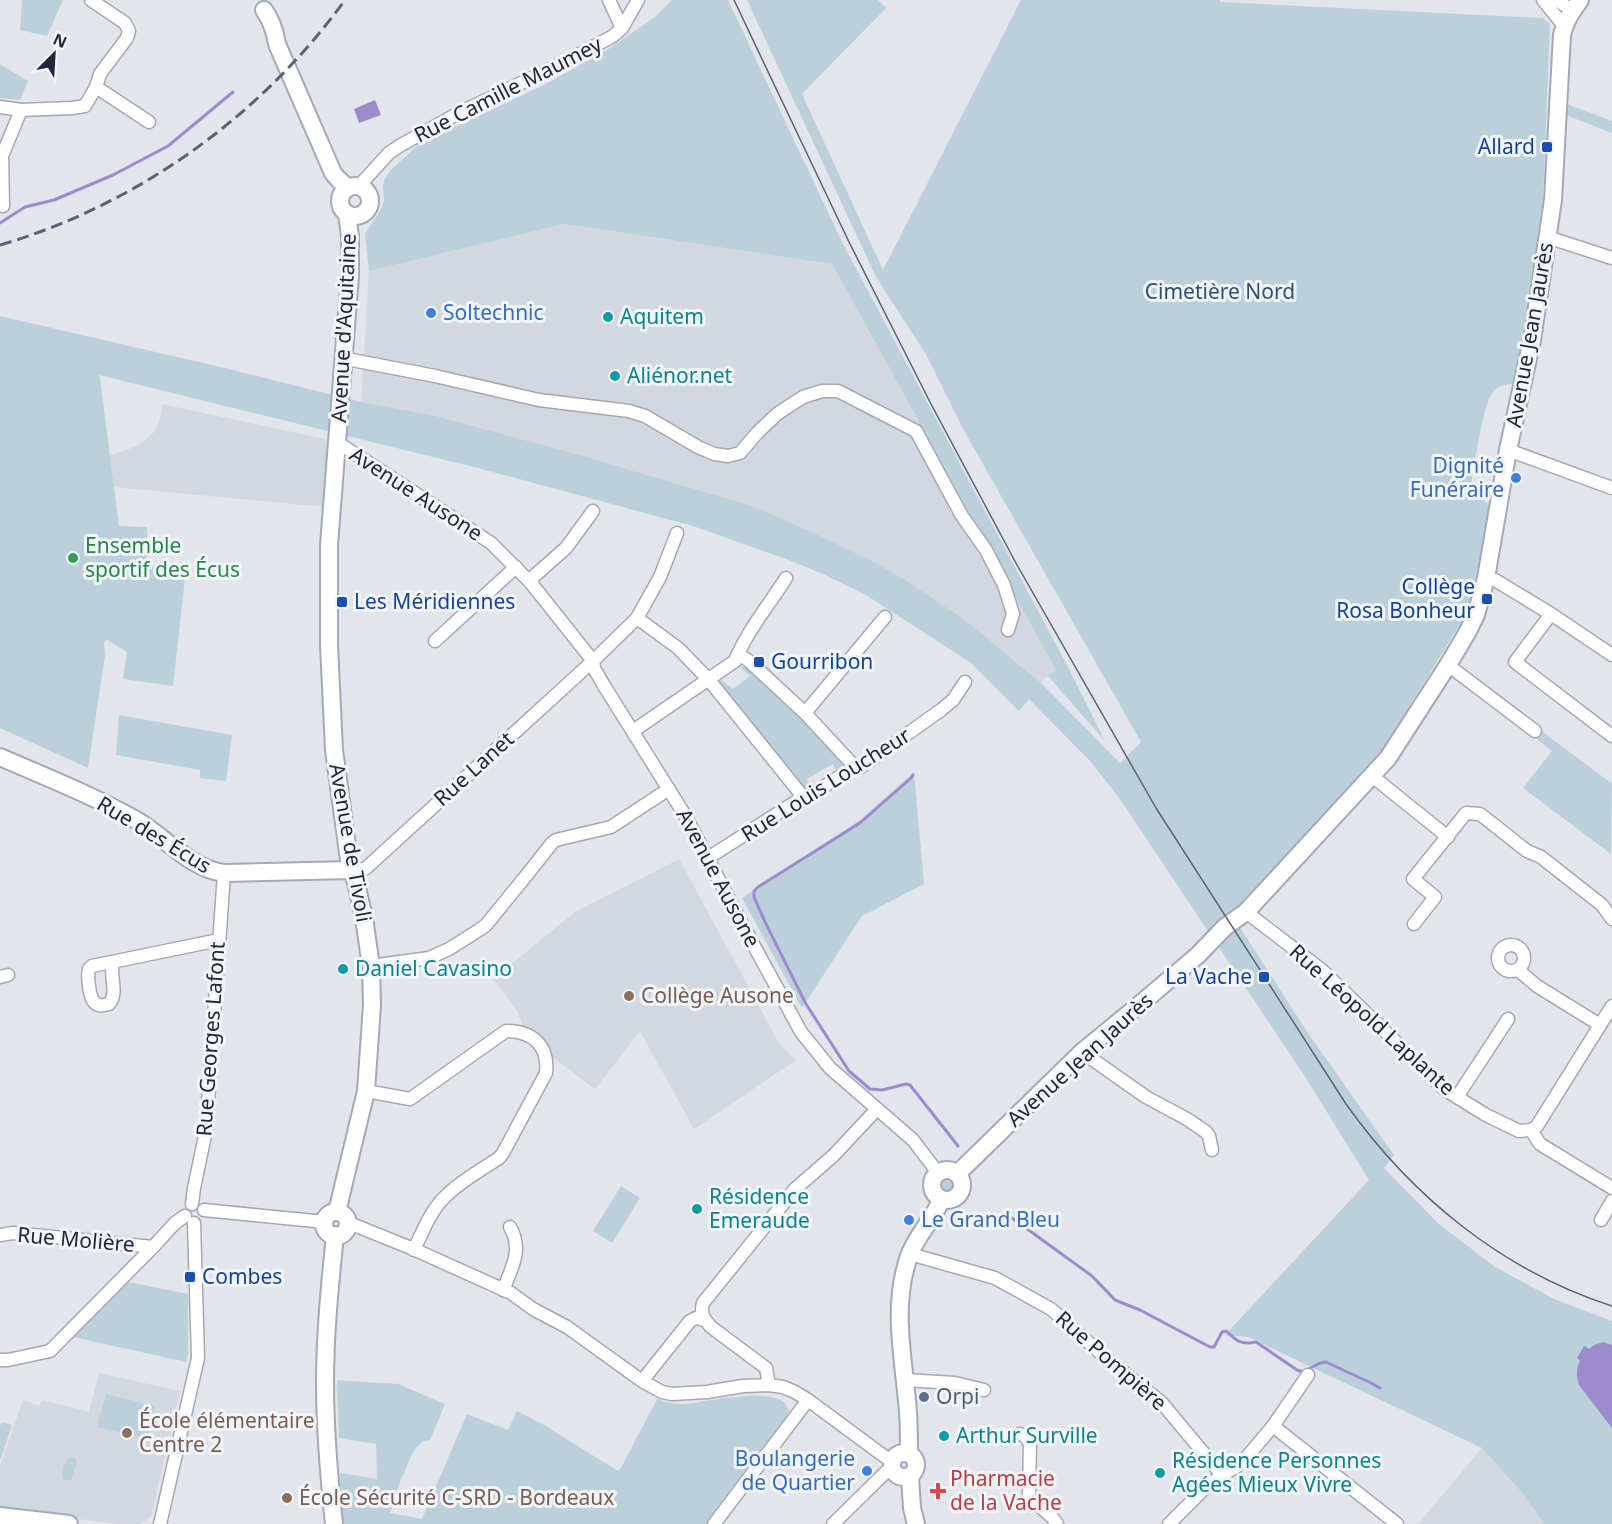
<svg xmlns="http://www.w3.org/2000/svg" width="1612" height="1524" viewBox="0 0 1612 1524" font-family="'Noto Sans',sans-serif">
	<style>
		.built { fill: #d3d7df }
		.green { fill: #bcd0dc }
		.water { fill: #9c8cce }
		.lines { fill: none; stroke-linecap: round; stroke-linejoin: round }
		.stream { stroke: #9c8cce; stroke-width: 3 }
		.street-casing { stroke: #a5a8b3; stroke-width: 15 }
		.secondary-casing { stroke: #a4a9ba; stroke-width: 20 }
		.street { stroke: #fff; stroke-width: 12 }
		.secondary { stroke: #fff; stroke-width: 16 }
		.tram { stroke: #5d6277; stroke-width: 1.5 }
		.rail { stroke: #5d6277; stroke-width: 3; stroke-dasharray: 12 6; stroke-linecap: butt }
		.transit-dot { fill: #1a4fb4; stroke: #f2f5f8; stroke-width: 2 }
		.shop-dot { fill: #3f7fe0; stroke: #f2f5f8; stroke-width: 2 }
		.culture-dot { fill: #0f9aa8; stroke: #f2f5f8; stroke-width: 2 }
		.leisure-dot { fill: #2e9e5b; stroke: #f2f5f8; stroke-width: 2 }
		.education-dot { fill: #8d6e63; stroke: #f2f5f8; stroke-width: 2 }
		.service-dot { fill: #5c6f8a; stroke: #f2f5f8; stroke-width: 2 }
		.health-dot { fill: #e0444e; stroke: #f2f5f8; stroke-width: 2 }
		.labels { text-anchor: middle; stroke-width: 6; stroke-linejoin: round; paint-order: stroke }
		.street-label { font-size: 21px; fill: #23273c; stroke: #f2f5f8 }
		.transit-label { font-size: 21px; fill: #164399; stroke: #f2f5f8; text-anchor: end }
		.park-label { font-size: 21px; fill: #2f5171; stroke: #f2f5f8 }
		.shop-label { font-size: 21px; fill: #366cbe; stroke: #f2f5f8; text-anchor: start }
		.culture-label { font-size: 21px; fill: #0d838f; stroke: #f2f5f8; text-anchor: start }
		.leisure-label { font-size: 21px; fill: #27864d; stroke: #f2f5f8; text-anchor: start }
		.education-label { font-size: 21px; fill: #785e54; stroke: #f2f5f8; text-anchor: start }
		.service-label { font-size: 21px; fill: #4e5e75; stroke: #f2f5f8; text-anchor: start }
		.health-label { font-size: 21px; fill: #be3a42; stroke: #f2f5f8; text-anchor: start }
	</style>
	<rect width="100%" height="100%" fill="#e2e5eb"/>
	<g class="built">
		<polygon points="564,224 832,264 1056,670 1040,682 982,634 907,581 876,563 810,531 749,505 569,452 432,415 361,402 369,271"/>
		<polygon points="162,404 330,440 325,507 114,487 110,455 127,450 143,442 154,432 160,419"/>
		<polygon points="679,859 780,1045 796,1060 694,1129 640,1031 595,1089 550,1055 529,1030 523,1027 518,1012 493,979 575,912"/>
		<polygon points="99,1373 180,1391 151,1517 141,1524 118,1524 0,1509 0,1466 23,1400 39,1406 42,1400 89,1412"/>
		<polygon points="1482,1448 1523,1494 1544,1524 1418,1524"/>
	</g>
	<g class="green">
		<polygon points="22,0 63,0 47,36 20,30"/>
		<polygon points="672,0 728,0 842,242 1068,667 1105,741 1048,676 1056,670 832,264 564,224 369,271 365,234 381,209 384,200 383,187 384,180 391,170 419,144 546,84 610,48 655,17"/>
		<path d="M747,0h131l8,8 -84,86 81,176 138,-270h199v2l323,16 7,6 -7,175 -28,185c-8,0 -17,1 -22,8 -10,12 -17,66 -21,84 0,15 5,23 19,29l-23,106 -87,141 -145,158 5,19 69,107 84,119 -10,13 55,56 56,43 59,32 58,22v203h-68l-21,-30 -41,-46 -234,-111 -23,-2 144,-155 -65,-105 -184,-276 -30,-38 -61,-62 -10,12 -48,-48 -105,-68 -43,-21 -37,-15 -93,-33 -215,-58 -379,-93 1,3 19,148 28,1v39l39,3 -13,117 -50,-7 4,-27 -20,-12 -3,2 1,14 -17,112 -88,-40v-412l229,53 132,33 71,13 137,37 180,53 61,26 66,32 31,18 53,36 22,17 58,48 80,81 21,-21 -178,-313 -36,-73 -51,-79z"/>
		<polygon points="0,64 28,81 20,100 0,98"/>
		<polygon points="1567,104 1612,121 1612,133 1566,115"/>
		<polygon points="747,666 773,688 842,759 843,769 837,772 833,764 807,779 811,788 809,789 803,787 719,685 721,680 733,689 750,676 740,667"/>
		<polygon points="1456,667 1611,783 1612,782 1611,854 1523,788 1552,751 1509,718"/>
		<polygon points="119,715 232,735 226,781 200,778 200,770 116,755"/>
		<polygon points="914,772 924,884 862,916 802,1008 742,898 860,820"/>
		<circle cx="947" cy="1186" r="9"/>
		<polygon points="621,1186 640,1198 612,1243 593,1231"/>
		<polygon points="129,1282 188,1294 188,1354 186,1362 73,1337"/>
		<path d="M337,1380l61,4 47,20 -15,36 -7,1 -9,9 -14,32 -10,31 32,6 45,-105 41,16 9,-19 27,14 74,46 4,-5 35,-67c8,3 18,5 27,5 18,0 117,-26 103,15l-81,105h-372l-2,-18 9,-1 -1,-32 37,6 -1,-35 -37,-6z"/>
		<polygon points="106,1394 155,1406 147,1439 97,1427"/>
		<polygon points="2,1422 12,1425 0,1461 0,1426"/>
		<path d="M70,1457l5,1 2,4 -6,18h-6l-2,-2c-1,-8 0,-16 7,-21z"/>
	</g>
	<g class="water">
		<polygon points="375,100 381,115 359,123 354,109"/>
		<path d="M1603,1342l9,3v83l-33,-43c-3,-8 -3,-17 1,-24l-3,-3 7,-12 5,3 5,-4z"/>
	</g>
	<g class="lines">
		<g class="stream">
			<polyline points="0,223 25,207 54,200 113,175 168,146 233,92"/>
			<polyline points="913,775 911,778 860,823 758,887 754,891 754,897 766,924 806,1004 849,1071 870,1089 882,1090 906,1084 910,1085 958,1146"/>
			<path d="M1012,1218l80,58 23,24 25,10 70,37h4l8,-15 4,-1c11,10 14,14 30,11l41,28 6,2 17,-9 6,-1 43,20 11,6"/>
		</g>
		<g class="street-casing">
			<g id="street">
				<polyline points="609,0 622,28"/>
				<polyline points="1543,0 1564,26"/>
				<polyline points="1553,0 1560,2 1572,11"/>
				<polyline points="96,87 149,122"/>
				<polyline points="0,107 21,110"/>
				<polyline points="358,187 389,153 401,145 457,114 563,63 613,36 622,28 638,0"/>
				<polyline points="3,206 2,156 21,110 72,108 85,106 96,87 100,74 127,38 129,31 125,23 91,0"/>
				<polyline points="1547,237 1612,258"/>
				<polyline points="352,360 435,376 539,400 629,411 645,416 698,447 714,454 728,456 740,453 757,433 777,414 803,397 822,391 838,391 916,431 962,516 986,550 1004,585 1013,614 1008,630"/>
				<polyline points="343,446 491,543 531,583 593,661 594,668 603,684 686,817 741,922 801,1032 830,1068 913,1140 938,1173"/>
				<polyline points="1508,450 1612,488"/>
				<polyline points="1486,578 1495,580 1551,614 1612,655"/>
				<polyline points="531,583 533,577 566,548 593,511"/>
				<polyline points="1551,614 1515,662 1612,736"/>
				<polyline points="637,618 678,648 709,680 804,798"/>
				<polyline points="435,641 516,567"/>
				<polyline points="738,654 749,661 805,713 855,767"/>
				<polyline points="1448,665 1535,731"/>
				<polyline points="805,713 885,617"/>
				<path d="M633,731l102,-70c12,-30 34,-56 51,-83"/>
				<polyline points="1372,776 1448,837"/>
				<polyline points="708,858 797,801 812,794 855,767 861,767 941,710 953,700 965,682"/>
				<polyline points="352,870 365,869 593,661 637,618 660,577 677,533"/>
				<polyline points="1246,912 1323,971 1444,1089 1486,1115 1519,1131 1531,1130 1537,1126 1612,1006"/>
				<polyline points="1414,924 1435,897 1413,879 1466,813 1480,814 1527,851 1541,857 1602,905 1612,919"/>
				<circle cx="1511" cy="958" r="13"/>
				<path d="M113,963c-4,14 6,29 -4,41 -5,1 -10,3 -14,-1 -6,-5 -8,-28 -6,-34l3,-3 127,-26"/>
				<polyline points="371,966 429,958 449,949 479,930 486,925 530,871 552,843 556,840 611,827 669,789"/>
				<polyline points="1518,970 1537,986 1600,1025"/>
				<polyline points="0,977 8,975"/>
				<polyline points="1082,1052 1146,1097 1187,1119 1206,1132 1209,1136 1212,1150"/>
				<path d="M366,1091l44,8 96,-68c27,0 43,15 40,42l-43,80 -4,5c-18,12 -43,26 -57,42 -13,14 -20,33 -28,50"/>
				<polyline points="1457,1097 1508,1019"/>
				<polyline points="1531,1130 1540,1144 1612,1188"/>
				<polyline points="192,1204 194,1188 206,1131 224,873"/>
				<polyline points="204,1210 325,1222"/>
				<polyline points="1601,1220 1612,1201"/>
				<polyline points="348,1224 354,1225 411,1248 511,1293 533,1309 567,1327 642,1381 662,1392 672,1394 707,1392 743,1386 769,1385 783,1387 795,1392 808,1400 892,1462"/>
				<polyline points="0,1235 13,1233 153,1247"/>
				<polyline points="910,1254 995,1278 1051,1309 1106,1358 1161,1402 1222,1475 1205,1488 1169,1524"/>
				<path d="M503,1290c9,-22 20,-41 7,-63"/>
				<polyline points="0,1360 8,1360 50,1351 153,1247 175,1223 185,1216"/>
				<polyline points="905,1380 955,1383 984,1390"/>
				<polyline points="642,1381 690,1321 696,1318 704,1320"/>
				<path d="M769,1385l-3,-17 -55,-41c-7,-8 -11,-13 -8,-24l92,-114 38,-33 44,-47"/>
				<polyline points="1273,1426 1308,1375"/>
				<polyline points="1020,1434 1025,1436 1030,1443 1029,1497 1052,1517 1057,1524"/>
				<polyline points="1222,1475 1236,1467 1246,1458 1273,1426 1397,1524"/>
				<polyline points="160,1524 198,1358 194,1223"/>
				<polyline points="714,1524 808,1400"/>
				<polyline points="833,1524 892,1466"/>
			</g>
		</g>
		<g class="secondary-casing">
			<g id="secondary">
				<path d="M264,10c8,11 11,21 13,34l56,129 5,6 10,9"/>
				<circle cx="355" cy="201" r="15"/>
				<path d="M0,757c46,20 94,39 138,64 28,17 53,48 86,52l128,-3"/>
				<circle cx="947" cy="1185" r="15"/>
				<path d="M957,1174l125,-122 56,-46 60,-51 27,-28 21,-15 142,-154 60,-93 19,-32 9,-18 10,-37 22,-128 24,-110 21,-140 9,-165c3,-14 10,-24 18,-35"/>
				<polyline points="337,1212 366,1091 372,1005 371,966 364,918 356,883 349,860 334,750 329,645 329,545 350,275 350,236 347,214"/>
				<circle cx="336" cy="1224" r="12"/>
				<circle cx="904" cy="1465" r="12"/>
				<path d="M909,1454c0,-14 0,-28 -1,-42 -4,-52 -17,-105 1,-156 7,-20 24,-36 32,-56"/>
				<polyline points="910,1476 912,1508 916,1524"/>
				<polyline points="0,1516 69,1524"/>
				<path d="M334,1524c-5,-47 -9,-95 -9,-142 0,-49 5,-98 10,-147"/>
			</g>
		</g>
		<use href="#street" class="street"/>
		<use href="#secondary" class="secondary"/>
		<path class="tram" d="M734,0l115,242 82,162 86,161 139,243 190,296c66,93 157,167 266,202"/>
		<path class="rail" d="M0,245c137,-40 261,-129 345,-245"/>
	</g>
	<g class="transit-dot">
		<rect x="1541" y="141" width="12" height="12" rx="3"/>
		<rect x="1481" y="593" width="12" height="12" rx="3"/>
		<rect x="336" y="596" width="12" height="12" rx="3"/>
		<rect x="753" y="656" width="12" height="12" rx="3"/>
		<rect x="1258" y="971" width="12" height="12" rx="3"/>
		<rect x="184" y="1271" width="12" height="12" rx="3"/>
	</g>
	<g class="shop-dot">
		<circle cx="431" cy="313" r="6"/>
		<circle cx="1516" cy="478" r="6"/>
		<circle cx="909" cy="1220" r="6"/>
		<circle cx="867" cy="1471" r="6"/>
	</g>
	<g class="culture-dot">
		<circle cx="608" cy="317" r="6"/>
		<circle cx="615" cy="376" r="6"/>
		<circle cx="343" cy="969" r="6"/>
		<circle cx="697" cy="1209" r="6"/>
		<circle cx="944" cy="1436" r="6"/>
		<circle cx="1160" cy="1473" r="6"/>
	</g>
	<circle class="leisure-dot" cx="73" cy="558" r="6"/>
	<g class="education-dot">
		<circle cx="629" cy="996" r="6"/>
		<circle cx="127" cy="1433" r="6"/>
		<circle cx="287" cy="1498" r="6"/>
	</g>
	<circle class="service-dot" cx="924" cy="1397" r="6"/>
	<path class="health-dot" d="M935 1482h6v6h6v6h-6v6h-6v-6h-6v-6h6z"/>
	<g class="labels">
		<g class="street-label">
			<text transform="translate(508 90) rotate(-27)" y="7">Rue Camille Maumey</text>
			<text transform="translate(344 328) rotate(-87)" y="7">Avenue d'Aquitaine</text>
			<text transform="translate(1530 335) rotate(-80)" y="7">Avenue Jean Jaurès</text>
			<text transform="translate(416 494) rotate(33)" y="7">Avenue Ausone</text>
			<text transform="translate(474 769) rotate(-42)" y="7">Rue Lanet</text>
			<text transform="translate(826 785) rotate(-32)" y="7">Rue Louis Loucheur</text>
			<text transform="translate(154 835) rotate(31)" y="7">Rue des Écus</text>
			<text transform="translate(350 843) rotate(80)" y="7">Avenue de Tivoli</text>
			<text transform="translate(718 878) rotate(62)" y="7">Avenue Ausone</text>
			<text transform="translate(1372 1020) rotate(42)" y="7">Rue Léopold Laplante</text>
			<text transform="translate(211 1039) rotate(-86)" y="7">Rue Georges Lafont</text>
			<text transform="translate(1080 1060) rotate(-42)" y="7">Avenue Jean Jaurès</text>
			<text transform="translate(76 1240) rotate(5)" y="7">Rue Molière</text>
			<text transform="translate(1111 1361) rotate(41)" y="7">Rue Pompière</text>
		</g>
		<g class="transit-label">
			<text x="1535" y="154">Allard</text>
			<text x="1475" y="594">Collège<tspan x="1475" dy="24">Rosa Bonheur</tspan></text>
			<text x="354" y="609" text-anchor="start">Les Méridiennes</text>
			<text x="771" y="669" text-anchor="start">Gourribon</text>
			<text x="1252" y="984">La Vache</text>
			<text x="202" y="1284" text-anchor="start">Combes</text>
		</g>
		<g class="park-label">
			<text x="1220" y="299">Cimetière Nord</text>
		</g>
		<g class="shop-label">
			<text x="443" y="320">Soltechnic</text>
			<text x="1504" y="473" text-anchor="end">Dignité<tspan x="1504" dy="24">Funéraire</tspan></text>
			<text x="921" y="1227">Le Grand Bleu</text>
			<text x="855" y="1466" text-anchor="end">Boulangerie<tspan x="855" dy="24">de Quartier</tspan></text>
		</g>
		<g class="culture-label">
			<text x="620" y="324">Aquitem</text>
			<text x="627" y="383">Aliénor.net</text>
			<text x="355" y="976">Daniel Cavasino</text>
			<text x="709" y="1204">Résidence<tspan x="709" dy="24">Emeraude</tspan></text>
			<text x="956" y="1443">Arthur Surville</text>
			<text x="1172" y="1468">Résidence Personnes<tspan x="1172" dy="24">Agées Mieux Vivre</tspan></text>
		</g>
		<g class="leisure-label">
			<text x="85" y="553">Ensemble<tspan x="85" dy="24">sportif des Écus</tspan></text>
		</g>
		<g class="education-label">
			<text x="641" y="1003">Collège Ausone</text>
			<text x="139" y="1428">École élémentaire<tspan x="139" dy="24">Centre 2</tspan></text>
			<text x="299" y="1505">École Sécurité C-SRD - Bordeaux</text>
		</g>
		<g class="service-label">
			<text x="936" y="1404">Orpi</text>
		</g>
		<g class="health-label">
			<text x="950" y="1486">Pharmacie<tspan x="950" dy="24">de la Vache</tspan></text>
		</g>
	</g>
	<g transform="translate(54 54) rotate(24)" stroke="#f2f5f8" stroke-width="4.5" paint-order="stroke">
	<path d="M0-4.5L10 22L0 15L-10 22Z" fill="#23273c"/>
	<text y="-9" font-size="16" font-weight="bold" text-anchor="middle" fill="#23273c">N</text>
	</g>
</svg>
